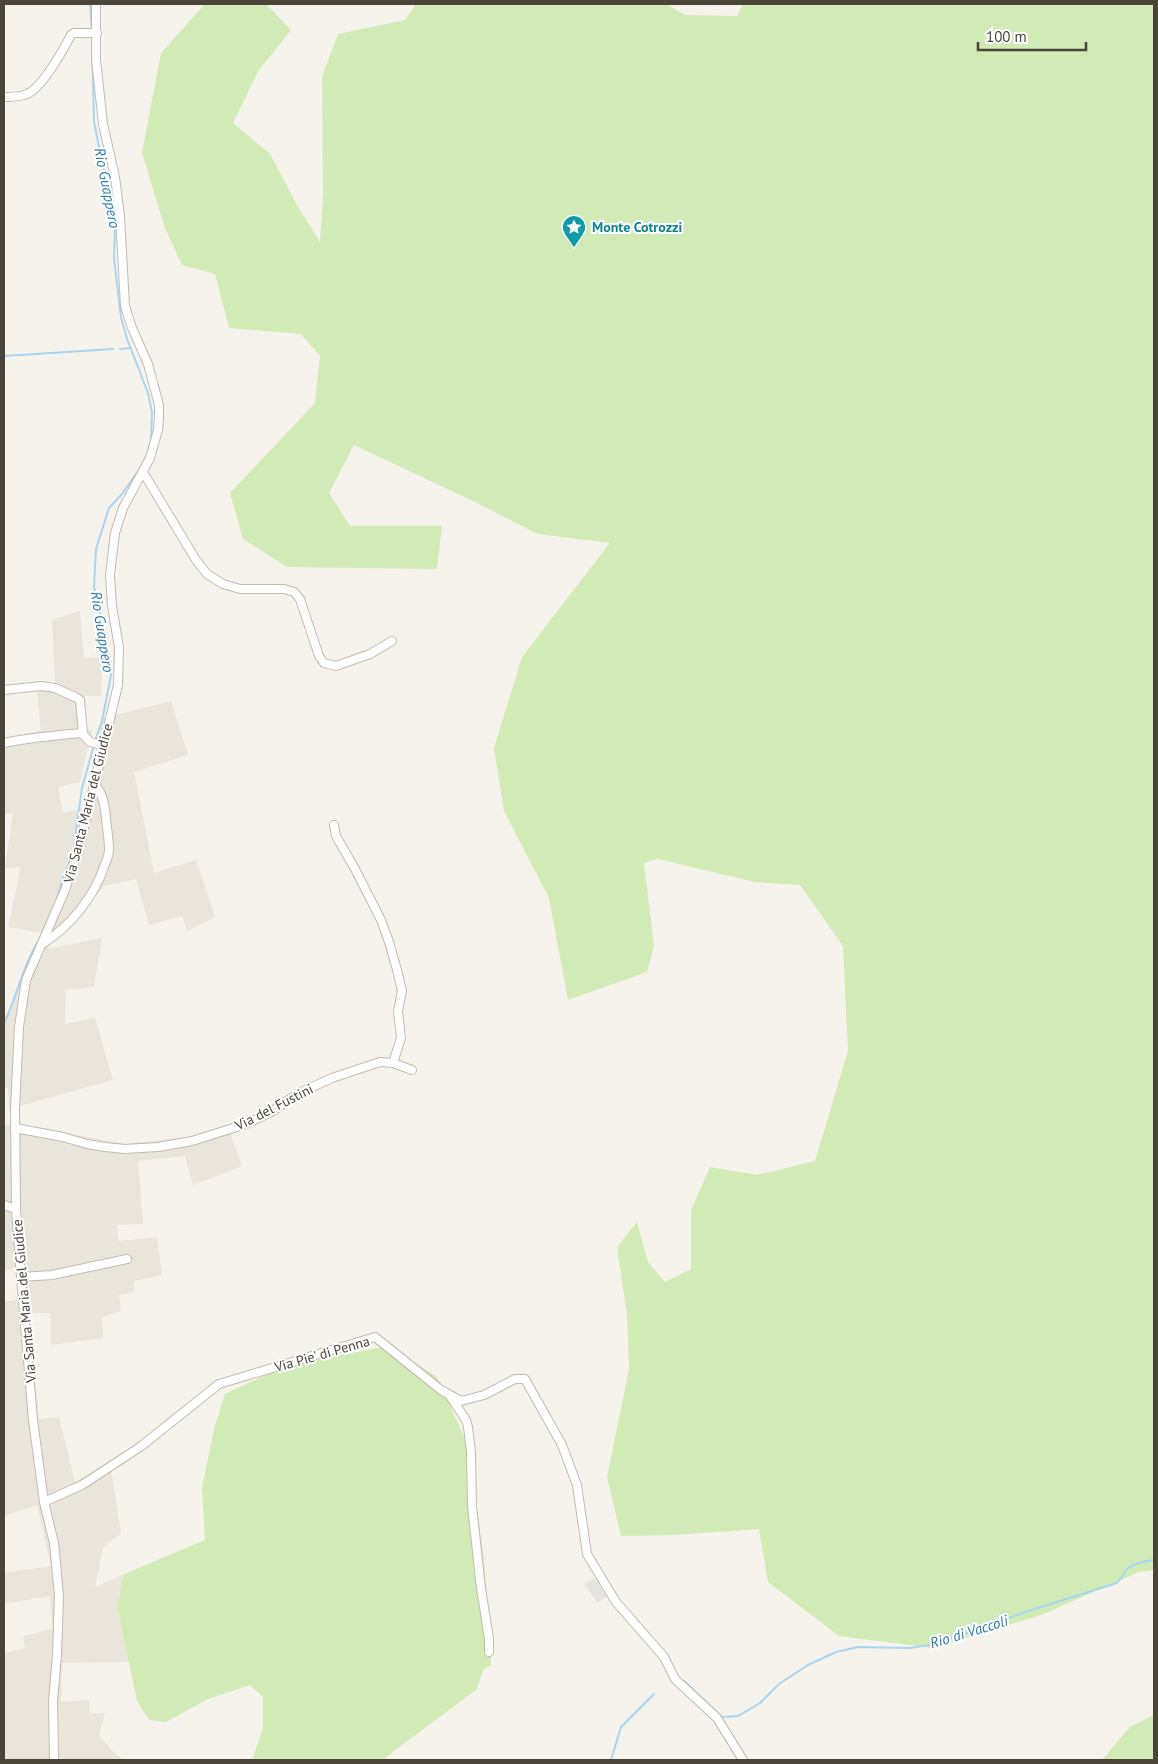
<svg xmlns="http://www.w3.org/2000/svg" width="1158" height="1764" viewBox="0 0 1158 1764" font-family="'PT Sans',sans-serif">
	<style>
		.residential { fill: #eae5da }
		.green { fill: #d2eab5 }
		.parking { fill: #e5e3e0 }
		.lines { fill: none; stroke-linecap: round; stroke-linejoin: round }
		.stream { stroke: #a9d4f2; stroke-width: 2 }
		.minor-casing { stroke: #c2bbae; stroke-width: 10 }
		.minor { stroke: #fff; stroke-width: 8 }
		.labels { text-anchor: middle; stroke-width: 4; stroke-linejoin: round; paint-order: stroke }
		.culture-label { font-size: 14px; font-weight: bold; fill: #0d838f; stroke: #fff; text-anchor: start }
		.street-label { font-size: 14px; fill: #4b4439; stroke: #fff }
		.water-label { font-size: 15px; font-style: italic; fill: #2e7ab2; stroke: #fff }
	</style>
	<rect width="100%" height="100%" fill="#f6f3ec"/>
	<g class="residential">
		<polygon points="80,611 84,658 103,657 101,696 84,696 86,728 92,731 80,782 58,787 63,813 84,808 103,718 171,701 188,755 134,772 154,873 196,860 215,917 187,931 182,916 149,925 136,879 104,886 51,943 48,949 102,938 94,987 66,990 65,1024 95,1018 113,1080 9,1109 8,1088 4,1088 4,1025 19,984 43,933 8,927 21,867 5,868 13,813 4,814 4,741 41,730 36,682 55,683 52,620"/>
		<polygon points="227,1124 242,1166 193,1185 185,1156 138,1161 143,1224 117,1225 119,1241 157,1237 162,1275 134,1281 134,1292 119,1295 121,1311 102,1317 103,1338 51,1345 50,1313 28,1313 39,1419 59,1417 75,1482 110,1462 121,1533 103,1548 95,1587 124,1574 117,1606 129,1662 62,1663 61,1702 89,1700 90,1713 105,1713 99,1735 111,1750 123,1760 4,1760 4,1653 25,1648 23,1636 52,1629 50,1596 4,1604 4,1573 51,1566 37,1505 4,1516 4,1302 20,1299 17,1267 4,1271 4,1125 20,1125 126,1144 197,1136"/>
	</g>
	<g class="green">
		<polygon points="205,4 266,4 291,30 259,70 233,123 270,154 297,205 320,242 323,194 322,77 338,34 405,20 416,4 666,4 685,15 737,16 743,4 1154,4 1154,1570 1139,1572 1041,1615 933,1648 839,1636 768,1582 759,1529 675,1535 621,1536 607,1477 629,1369 627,1315 617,1247 637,1222 648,1262 665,1282 691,1269 691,1210 710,1167 757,1175 815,1161 848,1051 843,946 800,885 755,882 658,859 644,863 654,946 647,972 568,1000 549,898 504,811 494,748 522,657 610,543 538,534 473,501 354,445 329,493 350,526 442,526 437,569 287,567 243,539 230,493 315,403 320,356 301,334 229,328 215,274 182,265 165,228 142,153 161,53"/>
		<polygon points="388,1346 437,1377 469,1448 484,1560 491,1640 491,1665 483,1670 477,1689 382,1760 252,1760 263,1729 263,1697 250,1685 208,1699 166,1722 149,1720 137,1701 117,1606 124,1574 205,1540 202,1488 214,1429 225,1394 285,1366"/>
		<polygon points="1154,1715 1154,1760 1102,1760 1130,1727"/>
	</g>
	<polygon class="parking" points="595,1578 607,1597 597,1603 585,1584"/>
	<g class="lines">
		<g class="stream">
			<polyline points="90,4 92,31"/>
			<polyline points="92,36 94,122 115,226 114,259 121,317 127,339 148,393 152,413 151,440 146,457 142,466 122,494 109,508 96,549 94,587 106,636 111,675 102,721 95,741"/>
			<polyline points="120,349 131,348"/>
			<polyline points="4,356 113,349"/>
			<polyline points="57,898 63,878 73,853 82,788 94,745"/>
			<path d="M4,1023c14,-28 19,-60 37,-86"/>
			<path d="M684,1681l38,36 16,-1 22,-13 19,-19 29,-19 28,-13 22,-5 52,1 26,-4 89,-32 89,-28c9,-3 8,-12 16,-17 7,-5 17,-6 24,-7"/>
			<polyline points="611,1760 621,1727 654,1694"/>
		</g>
		<g class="minor-casing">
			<g id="minor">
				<path d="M4,97c7,0 16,0 23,-3 15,-6 37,-45 44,-59l3,-2h23"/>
				<polyline points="143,472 196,560 207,574 223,584 240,589 284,589 294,592 300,599 319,656 324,663 336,666 370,654 392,641"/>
				<polyline points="4,690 41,686 55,688 77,698 80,700 83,734"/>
				<path d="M4,743c25,-6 50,-7 76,-10l3,1 7,8 13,3"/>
				<polyline points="334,825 336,836 355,869 381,920 389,942 397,970 402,991 398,1011 401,1038 393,1063"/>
				<path d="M42,944c29,-18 53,-48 63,-80 2,-4 4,-10 4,-15 0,-10 -2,-20 -3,-30 -1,-13 -3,-27 -12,-35"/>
				<polyline points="15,1128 63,1137 87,1144 105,1147 125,1149 158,1147 192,1141 246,1124 271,1112 299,1093 332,1078 380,1062 393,1063 412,1070"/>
				<polyline points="4,1205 16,1209"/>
				<polyline points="21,1277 52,1275 127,1259"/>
				<polyline points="450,1396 466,1420 468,1427 471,1452 472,1506 481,1588 489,1639 489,1652"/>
				<polyline points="44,1502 82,1485 140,1447 219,1384 375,1337 441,1390 461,1401 484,1395 515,1379 525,1379 562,1445 577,1485 587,1554 616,1602 664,1657 675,1679 717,1718 743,1760"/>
				<polyline points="54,1760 53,1701 57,1655 59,1596 54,1543 44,1502 33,1420 21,1277 16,1209 15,1109 19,1027 26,980 65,890 80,844 118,685 119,648 112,606 110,575 115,533 123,508 150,458 158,430 159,418 159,405 148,364 132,328 125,306 120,216 115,177 103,124 96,60 96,4"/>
			</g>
		</g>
		<use href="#minor" class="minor"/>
	</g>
	<defs>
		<g id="sight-pin" transform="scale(1.25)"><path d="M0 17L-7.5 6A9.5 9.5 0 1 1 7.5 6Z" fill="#0f9aa8" stroke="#fff"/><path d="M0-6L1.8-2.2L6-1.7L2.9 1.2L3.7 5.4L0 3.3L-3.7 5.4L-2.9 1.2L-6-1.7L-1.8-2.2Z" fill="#fff"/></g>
	</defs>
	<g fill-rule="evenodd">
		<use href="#sight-pin" x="574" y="227"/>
	</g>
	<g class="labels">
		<g class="culture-label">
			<text x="592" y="232">Monte Cotrozzi</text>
		</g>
		<g class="street-label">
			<text transform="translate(88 803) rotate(-76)" y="5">Via Santa Maria del Giudice</text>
			<text transform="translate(274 1107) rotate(-27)" y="5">Via del Fustini</text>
			<text transform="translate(24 1301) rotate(-95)" y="5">Via Santa Maria del Giudice</text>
			<text transform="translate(322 1354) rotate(-16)" y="5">Via Pie' di Penna</text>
		</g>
		<g class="water-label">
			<text transform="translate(107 188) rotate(79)" y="5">Rio Guappero</text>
			<text transform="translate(102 632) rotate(81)" y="5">Rio Guappero</text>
			<text transform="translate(969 1632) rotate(-17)" y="5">Rio di Vaccoli</text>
		</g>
	</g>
	<rect width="1158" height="1764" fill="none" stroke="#4b4439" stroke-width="10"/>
	<path d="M978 42v8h108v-8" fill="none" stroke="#4b4439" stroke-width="2.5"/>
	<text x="986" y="42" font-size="15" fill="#4b4439" stroke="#ffffff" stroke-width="4" paint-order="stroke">100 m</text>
</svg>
